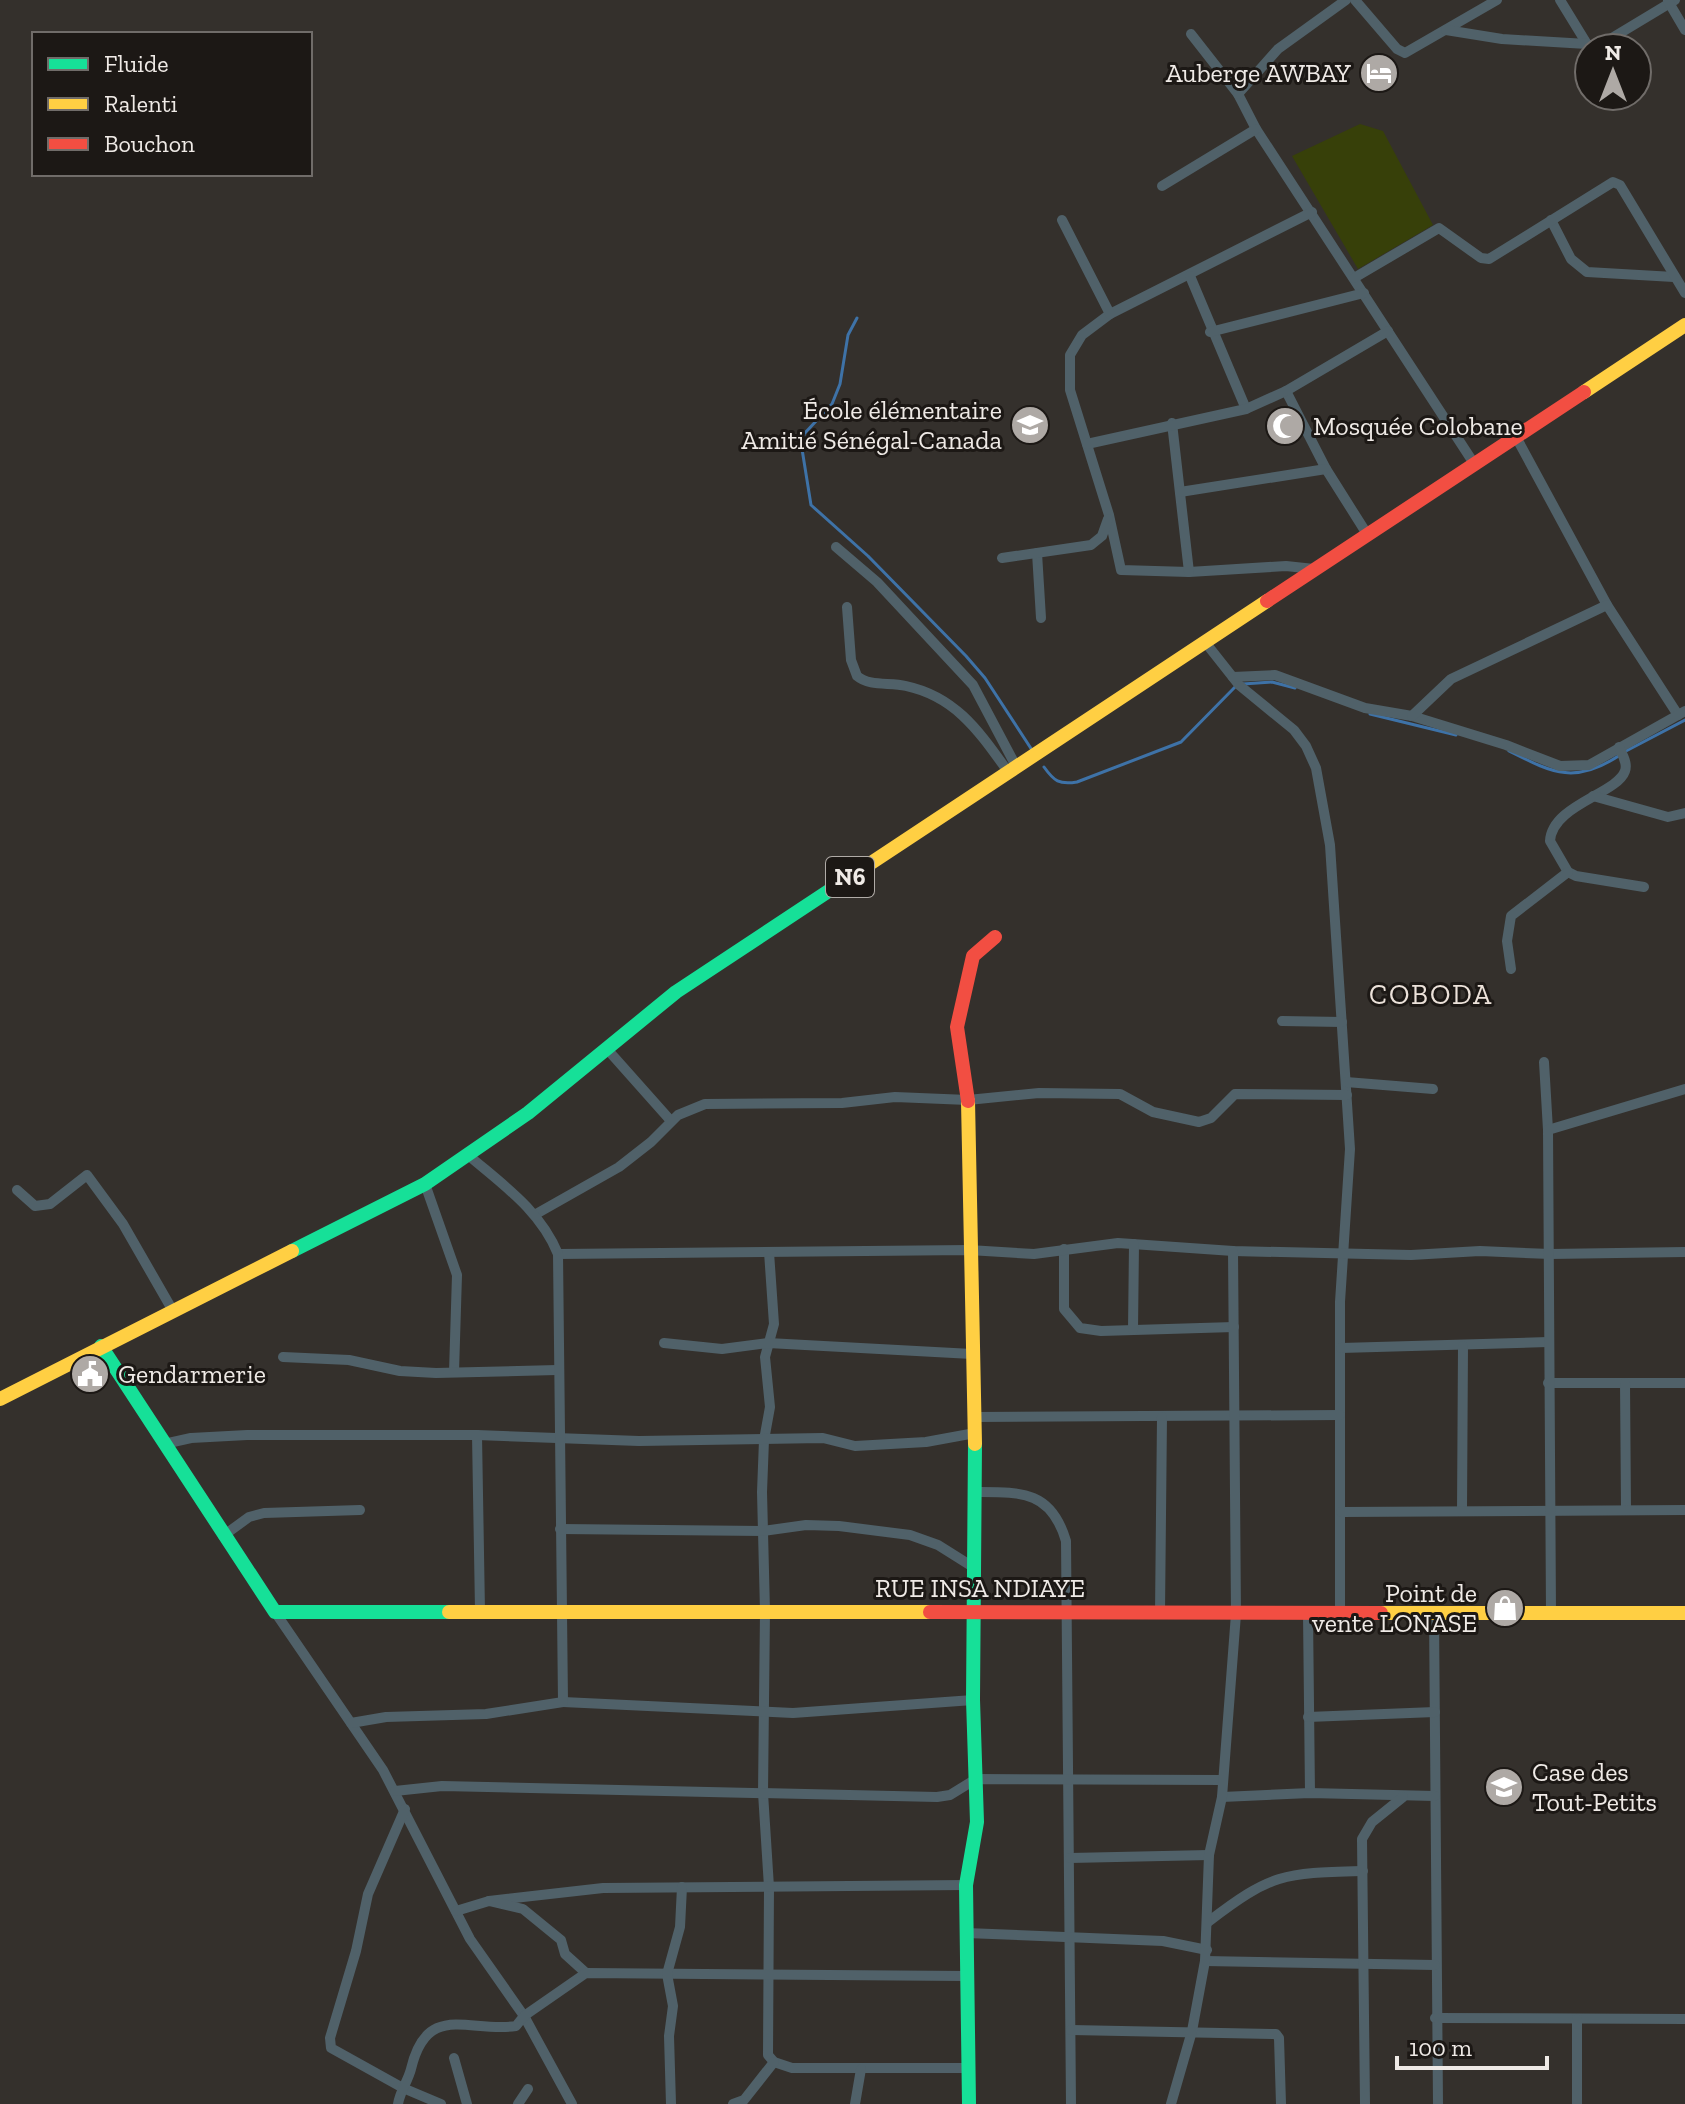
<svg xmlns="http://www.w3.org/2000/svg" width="1685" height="2104" viewBox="0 0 1685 2104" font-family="'Zilla Slab',serif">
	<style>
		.green { fill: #374009 }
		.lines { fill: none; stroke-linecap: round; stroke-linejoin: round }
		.stream { stroke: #3e72a7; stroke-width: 3 }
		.street { stroke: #506169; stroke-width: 10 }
		.fast { stroke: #16e098; stroke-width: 14 }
		.slow { stroke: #ffcf43; stroke-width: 14 }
		.jam { stroke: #f24e42; stroke-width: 14 }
		.labels { text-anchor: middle; stroke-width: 6; stroke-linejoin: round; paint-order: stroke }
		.shield { fill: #1c1815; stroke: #b0aba7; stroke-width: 2 }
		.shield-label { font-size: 24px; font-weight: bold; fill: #efeae6 }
		.poi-label { font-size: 26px; fill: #efeae6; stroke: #1c1815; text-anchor: end }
		.street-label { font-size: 26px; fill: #efeae6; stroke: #1c1815 }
		.neighbourhood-label { font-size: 28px; letter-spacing: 2px; fill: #ece2da; stroke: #1c1815 }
	</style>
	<rect width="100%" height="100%" fill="#34302c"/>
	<polygon class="green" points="1360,124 1383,131 1433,225 1358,269 1292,156"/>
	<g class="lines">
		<g class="stream">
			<polyline points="857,318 848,335 840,384 832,404 804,434 802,449 811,505 868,556 966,656 985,678 1032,750"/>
			<polyline points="1243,684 1272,682 1295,688"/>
			<polyline points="1370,714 1456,735"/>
			<path d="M1509,751c44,22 66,34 111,4"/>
			<polyline points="1626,751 1685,720"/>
			<path d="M1044,767c10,14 15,18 33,15l104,-40 55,-56"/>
		</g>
		<g class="street">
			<polyline points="1355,0 1397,49 1405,53 1497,0"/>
			<polyline points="1560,0 1587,44 1597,47 1675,0"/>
			<polyline points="1668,1 1685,30"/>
			<polyline points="1446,30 1502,39 1587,44"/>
			<polyline points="1191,34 1238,94 1256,129 1473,462"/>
			<polyline points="1238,94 1278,49 1346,0"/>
			<polyline points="1162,186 1256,129"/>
			<polyline points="1312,212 1110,314 1082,335 1070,355 1070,390 1109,515 1121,570 1189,572 1286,566 1314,569"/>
			<polyline points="1062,220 1110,314"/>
			<polyline points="1551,220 1571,259 1587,272 1674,277"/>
			<polyline points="1190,276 1246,409"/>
			<polyline points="1354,278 1439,228 1481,258 1489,259 1613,182 1620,185 1685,293"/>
			<polyline points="1210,332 1364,293"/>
			<polyline points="1286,391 1326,469 1367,534"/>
			<polyline points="1172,423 1189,572"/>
			<polyline points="1515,435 1607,605 1678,715"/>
			<polyline points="1087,444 1246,409 1286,391 1388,331"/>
			<polyline points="1180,492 1326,469"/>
			<polyline points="836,547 877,582 973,685 1017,768"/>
			<polyline points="1037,553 1041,618"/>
			<polyline points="1002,558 1091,545 1102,536 1108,519"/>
			<path d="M847,607l4,53 6,16c13,11 32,6 49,10 51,11 74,47 103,87"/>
			<polyline points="1205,642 1239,685 1294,730 1306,746 1316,768 1330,845 1350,1149 1340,1302 1340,1613"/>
			<polyline points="1233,677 1275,675 1365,708 1412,716 1506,745 1560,766 1589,765 1685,711"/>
			<polyline points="1412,716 1451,679 1607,605"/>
			<path d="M1619,747c3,7 9,16 6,24 -8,23 -73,34 -75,70l18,31 8,4 68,11"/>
			<polyline points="1593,796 1668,817 1685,813"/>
			<polyline points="1511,969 1507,941 1511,916 1568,872"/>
			<polyline points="1282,1021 1342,1022"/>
			<polyline points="607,1049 671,1121"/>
			<polyline points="1544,1062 1548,1130"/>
			<polyline points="1346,1082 1433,1089"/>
			<polyline points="425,1184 457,1275 454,1372"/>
			<polyline points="17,1190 35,1206 50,1204 87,1175 123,1224 173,1311"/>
			<polyline points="536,1214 619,1167 651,1142 678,1115 705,1104 842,1103 895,1097 968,1100 1039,1093 1120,1094 1153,1112 1199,1122 1211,1118 1235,1094 1347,1095"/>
			<polyline points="1064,1249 1064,1309 1080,1328 1101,1331 1234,1327"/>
			<polyline points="769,1252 774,1324 765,1357 770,1407 764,1440 762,1492 765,1611 763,1793 769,1887 768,2055 774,2062 792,2068 969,2068"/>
			<polyline points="558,1254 969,1250 1034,1254 1118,1243 1233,1251 1411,1255 1480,1251 1550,1254 1685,1252"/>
			<polyline points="1133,1330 1134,1244"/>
			<polyline points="664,1343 722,1349 768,1343 972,1354"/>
			<polyline points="1341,1348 1548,1342"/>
			<polyline points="283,1357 349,1360 400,1371 436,1373 557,1370"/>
			<polyline points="1548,1383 1685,1383"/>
			<polyline points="1625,1383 1626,1510"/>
			<polyline points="975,1417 1340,1415"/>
			<polyline points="477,1435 480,1611"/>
			<polyline points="164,1444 191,1438 247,1435 477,1435 639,1441 823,1438 855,1446 926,1442 975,1433"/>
			<path d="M974,1492c47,0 77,-2 92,49l5,563"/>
			<polyline points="1462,1510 1463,1346"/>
			<polyline points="1341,1512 1685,1510"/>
			<polyline points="560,1529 763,1531 806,1525 839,1526 910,1535 938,1545 973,1567"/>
			<polyline points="223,1536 249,1517 264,1513 360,1510"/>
			<polyline points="275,1612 383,1770 470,1939 524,2016 572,2104"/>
			<polyline points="1160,1613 1162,1417"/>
			<polyline points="1434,1613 1438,2104"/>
			<polyline points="1551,1613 1548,1130 1685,1089"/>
			<polyline points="1308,1614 1310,1793"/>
			<polyline points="563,1702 793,1713 973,1700"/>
			<polyline points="1308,1717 1435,1712"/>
			<path d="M351,1723l35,-6 100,-3 77,-12 -5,-448c-18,-44 -55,-69 -90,-99"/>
			<polyline points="395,1791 442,1786 937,1797 950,1795 976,1779 1223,1780"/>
			<polyline points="1222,1797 1310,1793 1435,1796"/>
			<polyline points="405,1809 368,1894 356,1951 330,2038 331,2048 403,2088 441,2104"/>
			<polyline points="1070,1858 1209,1855"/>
			<polyline points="489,1901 603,1888 966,1885"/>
			<polyline points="456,1911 489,1901 523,1909 561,1940 565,1954 586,1973"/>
			<path d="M1208,1922c64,-49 75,-49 155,-51"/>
			<polyline points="966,1933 1163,1941 1207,1950"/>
			<polyline points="1205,1961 1435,1965"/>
			<polyline points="1435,2018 1685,2019"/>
			<polyline points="1071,2030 1276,2034 1279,2038 1281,2104"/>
			<polyline points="454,2058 467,2104"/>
			<path d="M398,2104c2,-13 10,-23 13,-35 16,-68 58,-36 105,-43l8,-10 62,-43 380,3"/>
			<polyline points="518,2104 528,2089"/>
			<polyline points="671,2104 669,2036 673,2006 667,1974 680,1927 682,1887"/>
			<polyline points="733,2104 744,2100 774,2062"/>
			<polyline points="855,2104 861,2069"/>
			<polyline points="1171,2104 1192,2031 1205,1961 1209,1855 1222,1797 1236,1614 1233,1251"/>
			<polyline points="1365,2104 1362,1839 1372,1822 1403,1797"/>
			<polyline points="1577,2104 1577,2019"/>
		</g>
		<g class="fast">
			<polyline points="292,1251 425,1184 528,1113 676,992 868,865"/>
			<polyline points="101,1346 275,1612 449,1612"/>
			<polyline points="969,2104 966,1885 977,1822 973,1700 975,1444"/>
		</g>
		<g class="slow">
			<polyline points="1584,392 1685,325"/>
			<polyline points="868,865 1267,601"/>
			<polyline points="968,1101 975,1444"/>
			<polyline points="0,1399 292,1251"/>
			<polyline points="449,1612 930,1612"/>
			<polyline points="1381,1613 1685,1613"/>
		</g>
		<g class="jam">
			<polyline points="1267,601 1584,392"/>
			<polyline points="968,1101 957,1027 973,956 995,937"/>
			<polyline points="930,1612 1381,1613"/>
		</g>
	</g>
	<defs>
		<g id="hotel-disc" transform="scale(2)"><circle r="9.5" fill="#aea9a5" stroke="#1c1815"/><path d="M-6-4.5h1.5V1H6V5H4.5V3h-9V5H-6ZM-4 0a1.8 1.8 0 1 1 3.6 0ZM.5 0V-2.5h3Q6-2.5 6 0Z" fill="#fff"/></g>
		<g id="school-disc" transform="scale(2)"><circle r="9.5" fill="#aea9a5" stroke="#1c1815"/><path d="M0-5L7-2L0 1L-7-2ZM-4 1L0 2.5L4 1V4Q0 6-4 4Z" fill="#fff"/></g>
		<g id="mosque-disc" transform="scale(2)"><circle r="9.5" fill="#aea9a5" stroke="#1c1815"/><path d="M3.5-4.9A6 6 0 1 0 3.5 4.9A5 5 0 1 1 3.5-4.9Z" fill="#fff"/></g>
		<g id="civic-disc" transform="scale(2)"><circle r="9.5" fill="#aea9a5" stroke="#1c1815"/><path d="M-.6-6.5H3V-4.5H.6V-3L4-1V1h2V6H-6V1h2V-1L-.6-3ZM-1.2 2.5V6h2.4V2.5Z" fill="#fff"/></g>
		<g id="shop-disc" transform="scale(2)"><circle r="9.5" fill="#aea9a5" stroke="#1c1815"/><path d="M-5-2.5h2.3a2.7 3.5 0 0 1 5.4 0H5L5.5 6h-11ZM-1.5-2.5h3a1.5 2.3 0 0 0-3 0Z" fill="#fff"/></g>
	</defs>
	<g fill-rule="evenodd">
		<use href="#hotel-disc" x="1379" y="73"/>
		<use href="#school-disc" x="1030" y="425"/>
		<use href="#mosque-disc" x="1285" y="426"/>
		<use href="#civic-disc" x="90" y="1374"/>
		<use href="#shop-disc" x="1505" y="1608"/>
		<use href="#school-disc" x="1504" y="1787"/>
	</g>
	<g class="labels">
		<rect class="shield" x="826" y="857" width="48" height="40" rx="6"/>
		<g class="shield-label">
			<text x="850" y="885">N6</text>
		</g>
		<g class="poi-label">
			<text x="1351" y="82">Auberge AWBAY</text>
			<text x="1002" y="419">École élémentaire<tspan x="1002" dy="30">Amitié Sénégal-Canada</tspan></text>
			<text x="1313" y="435" text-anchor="start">Mosquée Colobane</text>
			<text x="118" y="1383" text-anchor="start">Gendarmerie</text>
			<text x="1477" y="1602">Point de<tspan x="1477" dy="30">vente LONASE</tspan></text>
			<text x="1532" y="1781" text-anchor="start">Case des<tspan x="1532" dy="30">Tout-Petits</tspan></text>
		</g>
		<g class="street-label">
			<text x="980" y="1597">RUE INSA NDIAYE</text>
		</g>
		<g class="neighbourhood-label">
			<text x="1431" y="1004">COBODA</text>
		</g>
	</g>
	<rect x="32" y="32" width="280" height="144" fill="#1c1815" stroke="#706c69" stroke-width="2"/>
	<rect x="48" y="58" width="40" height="12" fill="#16e098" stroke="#706c69" stroke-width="2"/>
	<text x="104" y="72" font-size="24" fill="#efeae6">Fluide</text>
	<rect x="48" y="98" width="40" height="12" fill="#ffcf43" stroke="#706c69" stroke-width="2"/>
	<text x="104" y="112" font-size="24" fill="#efeae6">Ralenti</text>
	<rect x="48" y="138" width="40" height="12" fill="#f24e42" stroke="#706c69" stroke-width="2"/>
	<text x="104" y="152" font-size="24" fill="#efeae6">Bouchon</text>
	<g transform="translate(1613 72)"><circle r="38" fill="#1c1815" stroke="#706c69" stroke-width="2"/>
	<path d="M0-6L14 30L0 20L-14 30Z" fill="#aea9a5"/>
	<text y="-12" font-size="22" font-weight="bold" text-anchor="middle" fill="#efeae6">N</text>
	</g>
	<path d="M1397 2056v12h150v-12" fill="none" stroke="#efeae6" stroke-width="4"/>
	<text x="1409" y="2056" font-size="24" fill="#efeae6" stroke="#1c1815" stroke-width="6" paint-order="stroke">100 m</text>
</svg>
